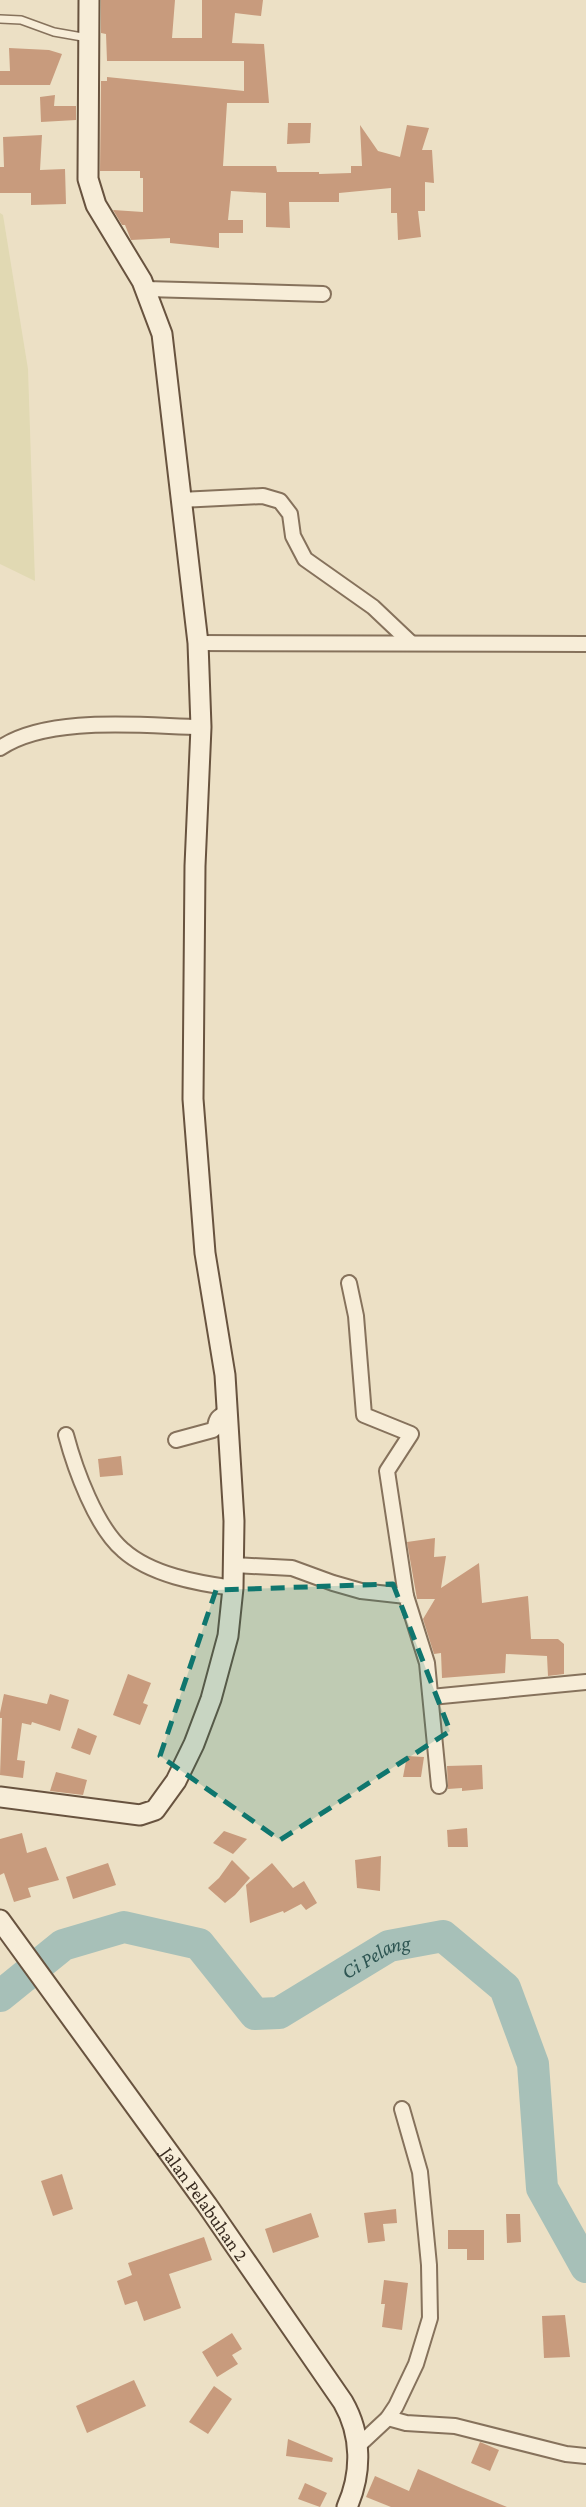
<svg xmlns="http://www.w3.org/2000/svg" width="586" height="2507" viewBox="0 0 586 2507" font-family="'Crimson Pro',serif">
	<style>
		.farmland { fill: #e1d9b3 }
		.lines { fill: none; stroke-linecap: round; stroke-linejoin: round }
		.river { stroke: #a7c0b8; stroke-width: 32 }
		.building { fill: #c89b7d }
		.lane-casing { stroke: #86725c; stroke-width: 10 }
		.street-casing { stroke: #86725c; stroke-width: 18 }
		.secondary-casing { stroke: #68533f; stroke-width: 23 }
		.lane { stroke: #f7edd8; stroke-width: 7 }
		.street { stroke: #f7edd8; stroke-width: 14 }
		.secondary { stroke: #f7edd8; stroke-width: 19 }
		.marked { fill: #0f766e; fill-opacity: 0.2; stroke: #0f766e; stroke-width: 5; stroke-dasharray: 14 9; stroke-linejoin: round }
		.labels { text-anchor: middle; stroke-width: 6; stroke-linejoin: round; paint-order: stroke }
		.street-label { font-size: 19px; fill: #372a1f; stroke: #f4ead5 }
		.water-label { font-size: 21px; font-style: italic; fill: #2f5653; stroke: #f4ead5 }
	</style>
	<rect width="100%" height="100%" fill="#ece0c5"/>
	<polygon class="farmland" points="0,213 3,215 28,369 35,581 0,564"/>
	<g class="lines">
		<path class="river" id="s1" d="M0,1996l63,-51 61,-18 75,17 56,70 24,-1 110,-67 54,-10 62,52 28,76 9,124 44,79"/>
	</g>
	<g class="building">
		<polygon points="101,0 175,0 172,38 202,38 202,0 263,0 261,16 235,13 232,43 264,44 269,103 227,103 223,166 276,166 277,172 319,172 319,174 351,173 351,166 362,166 360,125 378,151 400,157 407,125 429,128 422,150 432,150 434,183 425,182 425,211 418,211 421,237 398,240 397,213 391,213 391,188 339,193 339,202 289,202 290,228 266,227 266,193 231,191 228,220 243,220 243,233 219,233 219,248 170,243 170,238 131,240 125,225 122,225 113,210 143,212 143,178 140,178 140,171 100,171 101,81 107,81 107,77 244,91 244,61 107,61 106,34 101,33"/>
		<polygon points="9,48 49,50 62,54 50,85 0,85 0,71 10,71"/>
		<polygon points="55,95 54,106 76,106 76,120 41,122 40,97"/>
		<polygon points="288,123 311,123 310,143 287,144"/>
		<polygon points="42,135 40,170 65,169 66,204 31,205 31,193 0,193 0,167 4,167 3,137"/>
		<polygon points="121,1456 123,1475 100,1477 98,1459"/>
		<polygon points="435,1538 434,1557 446,1556 441,1588 479,1563 482,1603 528,1596 531,1639 558,1639 564,1644 564,1674 548,1676 547,1656 506,1654 505,1673 442,1678 441,1653 434,1654 423,1619 435,1599 417,1599 407,1542"/>
		<polygon points="128,1674 151,1683 143,1703 148,1705 140,1725 113,1715"/>
		<polygon points="4,1694 47,1704 50,1694 69,1700 60,1731 32,1722 31,1725 22,1723 17,1760 25,1761 23,1778 0,1775 2,1718 0,1718 0,1713"/>
		<polygon points="78,1728 97,1736 90,1755 71,1748"/>
		<polygon points="407,1756 424,1757 421,1777 403,1777"/>
		<polygon points="482,1765 483,1789 462,1791 462,1788 448,1789 447,1766"/>
		<polygon points="56,1772 87,1780 83,1795 50,1791"/>
		<polygon points="467,1828 468,1847 448,1847 447,1830"/>
		<polygon points="224,1831 247,1839 233,1854 213,1843"/>
		<polygon points="22,1833 27,1853 46,1847 59,1880 28,1888 31,1897 14,1902 4,1873 0,1875 0,1839"/>
		<polygon points="381,1856 380,1891 357,1888 355,1860"/>
		<polygon points="232,1860 250,1878 235,1895 225,1903 208,1888 219,1878"/>
		<polygon points="108,1863 116,1885 73,1899 66,1877"/>
		<polygon points="272,1863 293,1888 304,1881 317,1903 306,1910 301,1904 284,1913 283,1911 250,1923 246,1885"/>
		<polygon points="62,2174 73,2209 53,2216 41,2181"/>
		<polygon points="396,2209 397,2223 383,2224 385,2241 368,2243 364,2213"/>
		<polygon points="311,2213 319,2237 273,2253 265,2229"/>
		<polygon points="506,2214 520,2214 521,2242 507,2243"/>
		<polygon points="448,2230 484,2230 484,2260 467,2260 467,2249 448,2249"/>
		<polygon points="204,2237 212,2260 169,2274 181,2308 144,2321 137,2301 125,2305 117,2281 132,2275 128,2263"/>
		<polygon points="384,2280 408,2283 402,2330 382,2327 385,2304 381,2304"/>
		<polygon points="565,2315 570,2357 544,2358 542,2316"/>
		<polygon points="232,2333 242,2349 232,2355 238,2364 217,2377 202,2352"/>
		<polygon points="134,2380 146,2406 87,2433 76,2406"/>
		<polygon points="214,2386 232,2399 208,2434 189,2422"/>
		<polygon points="288,2439 333,2458 332,2462 286,2456"/>
		<polygon points="480,2442 499,2450 490,2471 471,2463"/>
		<polygon points="418,2469 461,2488 507,2507 391,2507 366,2497 375,2476 409,2491"/>
		<polygon points="305,2483 327,2493 320,2507 298,2499"/>
	</g>
	<g class="lines">
		<g class="lane-casing">
			<polyline id="lane" points="0,19 21,20 54,32 88,38"/>
		</g>
		<g class="street-casing">
			<g id="street">
				<polyline points="146,289 323,294"/>
				<polyline points="180,500 263,496 280,501 290,514 293,536 305,559 373,607 411,643"/>
				<polyline points="198,643 586,644"/>
				<path d="M0,748c49,-33 143,-22 201,-21"/>
				<polyline points="349,1283 356,1316 364,1415 411,1434 387,1471 406,1596"/>
				<path d="M66,1435c9,34 30,92 57,115 28,25 74,33 110,38"/>
				<path d="M176,1440l37,-10 2,-2c1,-10 3,-11 12,-16"/>
				<polyline points="234,1565 292,1568 333,1583 361,1591 406,1596 427,1663 439,1786"/>
				<polyline points="431,1697 586,1682"/>
				<polyline points="388,2418 406,2423 455,2426 566,2454 586,2456"/>
				<polyline points="358,2446 388,2418 396,2406 416,2364 430,2318 429,2265 420,2172 402,2109"/>
			</g>
		</g>
		<g class="secondary-casing">
			<g id="secondary">
				<polyline points="0,1797 140,1815 155,1810 176,1781 194,1744 211,1699 228,1636 233,1588 234,1521 225,1375 205,1253 193,1099 195,866 201,727 198,643 162,334 142,281 96,205 88,179 89,0"/>
				<path id="s2" d="M0,1920l207,285 136,197c19,33 19,71 4,105"/>
			</g>
		</g>
		<use href="#lane" class="lane"/>
		<use href="#street" class="street"/>
		<use href="#secondary" class="secondary"/>
	</g>
	<path class="marked" d="M393,1584l57,147 -170,109 -120,-84 56,-166z"/>
	<g class="labels">
		<g class="street-label">
			<text dy="7" stroke="none"><textPath href="#s2" startOffset="350">Jalan Pelabuhan 2</textPath></text>
		</g>
		<g class="water-label">
			<text dy="7" stroke="none"><textPath href="#s1" startOffset="448">Ci Pelang</textPath></text>
		</g>
	</g>
</svg>
